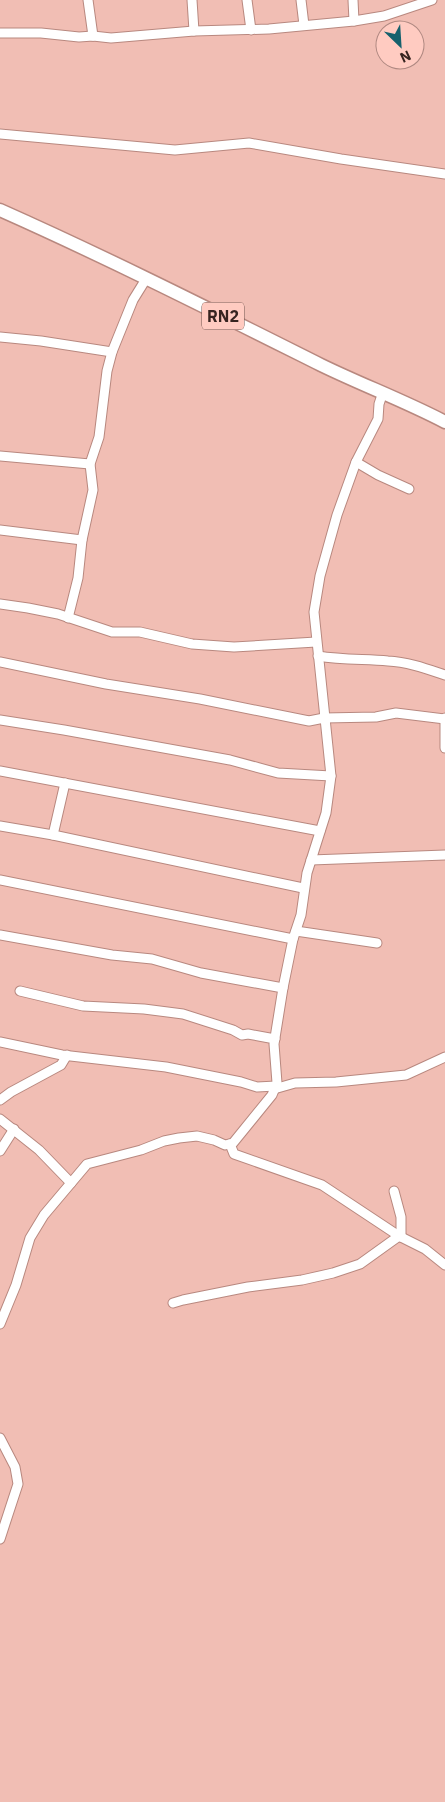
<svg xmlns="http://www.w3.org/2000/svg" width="445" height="1802" viewBox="0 0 445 1802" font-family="'IBM Plex Sans',sans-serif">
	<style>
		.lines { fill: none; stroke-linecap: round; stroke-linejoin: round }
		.minor-casing { stroke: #b8887f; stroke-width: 11 }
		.highway-casing { stroke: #b8887f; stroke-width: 15 }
		.minor { stroke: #fff; stroke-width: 9 }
		.highway { stroke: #fff; stroke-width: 12 }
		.labels { text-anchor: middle; stroke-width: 5; stroke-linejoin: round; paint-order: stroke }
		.shield { fill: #ffcbc1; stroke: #735650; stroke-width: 1 }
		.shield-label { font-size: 16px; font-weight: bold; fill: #372420 }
	</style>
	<rect width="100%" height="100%" fill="#f1beb4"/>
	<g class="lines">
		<g class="minor-casing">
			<g id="minor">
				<polyline points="88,0 93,36"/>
				<polyline points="192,0 194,31"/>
				<polyline points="247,0 251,30"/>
				<polyline points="301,0 304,25"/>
				<polyline points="353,0 354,21"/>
				<polyline points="0,33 41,33 79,37 93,36 111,38 194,31 269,29 354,21 384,16 432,0"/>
				<polyline points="0,134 175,150 249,143 341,159 445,174"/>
				<polyline points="0,337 41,341 112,352"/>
				<polyline points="0,456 90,464"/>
				<polyline points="356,462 378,475 409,489"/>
				<polyline points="0,530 82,540"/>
				<polyline points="0,604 28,608 58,614 112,632 140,632 192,644 234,647 316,642"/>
				<polyline points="68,618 78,578 82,540 93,490 90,464 99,437 107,371 112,352 133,300 146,279"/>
				<path d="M318,656c24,4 47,3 70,5 20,1 39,8 57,14"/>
				<polyline points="0,662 106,684 200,699 309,721 324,718 376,717 396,713 445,719"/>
				<polyline points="445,718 445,748"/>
				<polyline points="0,720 64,730 230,760 278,773 331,776"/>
				<polyline points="0,771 320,831"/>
				<polyline points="0,826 53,835 303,888"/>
				<polyline points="53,835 65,783"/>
				<polyline points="311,860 445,855"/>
				<polyline points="0,880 293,939"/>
				<polyline points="296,931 377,943"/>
				<polyline points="0,935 112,955 152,959 201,973 283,988"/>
				<polyline points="20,991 83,1006 144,1009 183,1014 233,1030 242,1035 248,1034 275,1039"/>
				<polyline points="0,1042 62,1055 166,1067 241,1082 257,1087 276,1086"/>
				<polyline points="274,1089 295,1083 336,1082 406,1075 445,1057"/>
				<polyline points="0,1100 11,1092 61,1065 67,1055"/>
				<polyline points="0,1119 39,1150 71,1183"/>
				<polyline points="230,1144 234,1154 322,1185 399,1236 425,1249 445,1265"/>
				<polyline points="0,1151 14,1129"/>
				<polyline points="394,1191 401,1217 401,1237"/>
				<polyline points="173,1303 183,1300 248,1287 302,1280 333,1273 360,1264 399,1236"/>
				<polyline points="0,1324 16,1285 30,1238 44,1215 87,1164 141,1150 164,1141 179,1138 197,1136 214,1140 225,1145 233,1143 272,1095 277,1083 274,1044 283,988 293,939 301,915 307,873 326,813 331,776 314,612 320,576 337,515 356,462 378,419 379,404 383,392"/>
				<polyline points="0,1438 15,1467 18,1484 0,1539"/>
			</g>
		</g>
		<g class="highway-casing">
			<path id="highway" d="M0,210c108,48 215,102 321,155 41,20 84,36 124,57"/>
		</g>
		<use href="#minor" class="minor"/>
		<use href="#highway" class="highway"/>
	</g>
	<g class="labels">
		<rect class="shield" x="202" y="302.5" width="42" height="27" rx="4"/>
		<g class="shield-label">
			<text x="223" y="322">RN2</text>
		</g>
	</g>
	<g transform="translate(400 45) rotate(155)"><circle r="24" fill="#ffcbc1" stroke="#af8881"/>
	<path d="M0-4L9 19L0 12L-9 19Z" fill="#16616d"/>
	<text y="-8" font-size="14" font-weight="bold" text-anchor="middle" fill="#372420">N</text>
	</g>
</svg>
